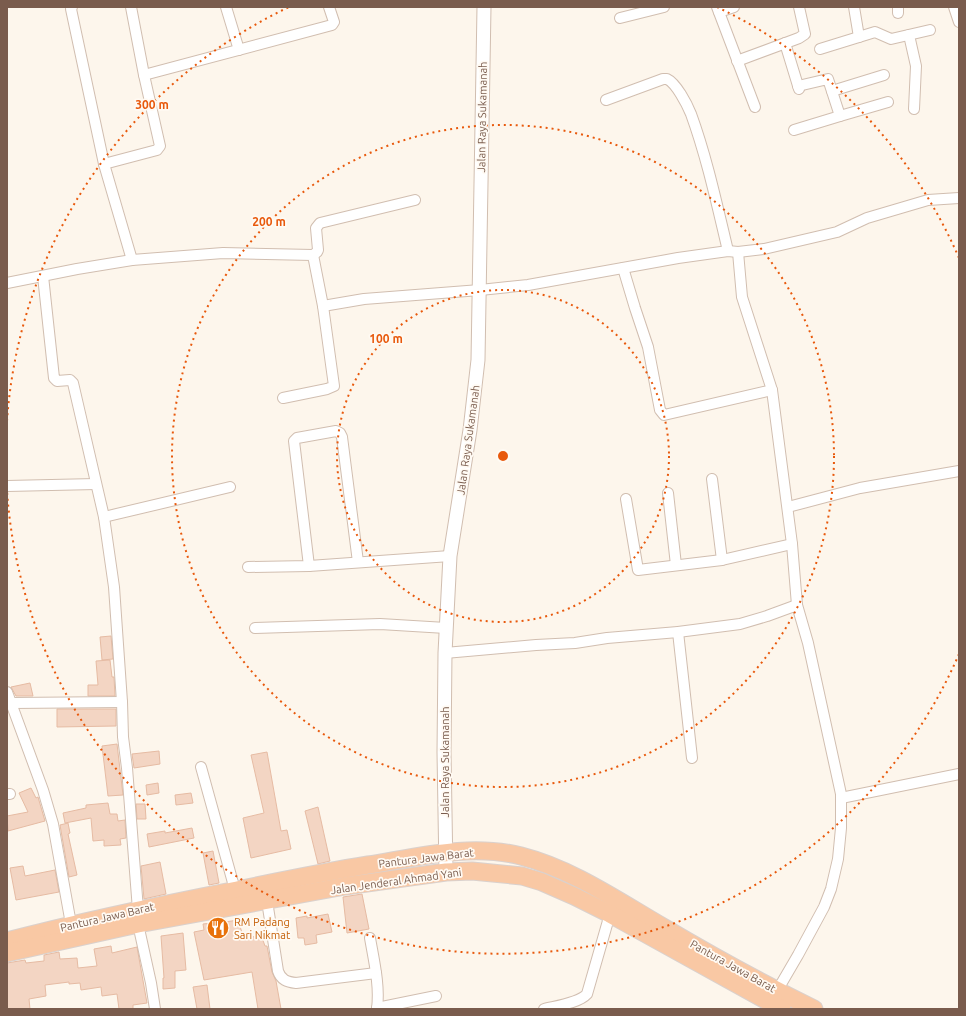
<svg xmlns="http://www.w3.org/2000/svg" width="966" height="1016" viewBox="0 0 966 1016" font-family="Ubuntu,sans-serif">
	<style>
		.building { fill: #f3d5c3; stroke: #e6bba3 }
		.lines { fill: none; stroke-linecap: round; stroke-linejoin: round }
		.minor-casing { stroke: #d1beb0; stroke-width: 12 }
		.tertiary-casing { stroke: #d1beb0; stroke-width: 15 }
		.trunk-casing { stroke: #dad1cd; stroke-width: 19 }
		.minor { stroke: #fff; stroke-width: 10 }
		.tertiary { stroke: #fff; stroke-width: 13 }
		.trunk { stroke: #f9c8a4; stroke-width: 17 }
		.ring { fill: none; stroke: #e8590c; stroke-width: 2; stroke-dasharray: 2 4 }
		.labels { text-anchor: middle; stroke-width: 3.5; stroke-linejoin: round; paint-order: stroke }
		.street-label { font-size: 11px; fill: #7a5c4d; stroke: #fffaf3 }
		.food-label { font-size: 11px; fill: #c56008; stroke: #fffaf3; text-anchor: start }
		.centre { fill: #e8590c; stroke: #fffaf3; stroke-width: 2 }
		.ring-label { font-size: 12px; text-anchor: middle; font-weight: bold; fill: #e8590c; stroke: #fffaf3; stroke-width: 3.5; stroke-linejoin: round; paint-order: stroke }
	</style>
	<rect width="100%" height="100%" fill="#fdf6ec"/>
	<g class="building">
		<polygon points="111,636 113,659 102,660 100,637"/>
		<polygon points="110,660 112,677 114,677 115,696 88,696 88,685 98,685 96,661"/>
		<polygon points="30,683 33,696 16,696 11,687"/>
		<polygon points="57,709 116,709 116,726 57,727"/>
		<polygon points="117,744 123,795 108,796 102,746"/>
		<polygon points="159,751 160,764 134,768 132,754"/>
		<polygon points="267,752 281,831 287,830 291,849 251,858 243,818 264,813 251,755"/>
		<polygon points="158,783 159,793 147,795 146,785"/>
		<polygon points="31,788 36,798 38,797 45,821 8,831 7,816 28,812 19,793"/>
		<polygon points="191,793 193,803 176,805 175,795"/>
		<polygon points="108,803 110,814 117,814 118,821 125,820 126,838 120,839 121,845 104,846 104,840 93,841 91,818 65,823 63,813 86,808 86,805"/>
		<polygon points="136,804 145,804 146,819 137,819"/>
		<polygon points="318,807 330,861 318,864 305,811"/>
		<polygon points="68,823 70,833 68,834 77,875 69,877 60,825"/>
		<polygon points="192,828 194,838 149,847 147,834 165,831 165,833"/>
		<polygon points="213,851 219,883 209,885 203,853"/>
		<polygon points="160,862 166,894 144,899 141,866"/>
		<polygon points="23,866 25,876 55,870 59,892 16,900 10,868"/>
		<polygon points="362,894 369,929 347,933 343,897"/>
		<polygon points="328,914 332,932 316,935 317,943 305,945 304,938 298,938 296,918 307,916 307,918"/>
		<polygon points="238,920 244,939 261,935 265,946 267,946 272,972 276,981 281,1009 258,1009 252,972 204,980 194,932 204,930 203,924 212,923 212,924"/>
		<polygon points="183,933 186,970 175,971 175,988 163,989 163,978 164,978 161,936"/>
		<polygon points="111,946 112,953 137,947 147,1003 133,1005 133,1009 119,1009 117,994 102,996 101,987 81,990 80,983 69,984 69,982 45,985 46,996 29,999 30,1009 7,1009 7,963 25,960 26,963 44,961 44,955 59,952 60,959 77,958 78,968 97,966 94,949"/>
		<polygon points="207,985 210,1009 197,1009 193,987"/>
	</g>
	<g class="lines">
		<g class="minor-casing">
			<g id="minor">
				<polyline points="72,7 71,9 104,164"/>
				<polyline points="131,7 144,75 160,146 157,150 104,164 132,260"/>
				<polyline points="226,7 239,50"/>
				<polyline points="717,7 755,107"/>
				<polyline points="854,7 859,37"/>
				<polyline points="898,7 898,13"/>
				<polyline points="954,7 959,22"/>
				<polyline points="719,12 734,7"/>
				<polyline points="620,18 664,7"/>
				<polyline points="909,35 916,66 914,109"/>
				<polyline points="785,43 799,89"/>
				<polyline points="820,49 875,32 891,39 930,30"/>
				<polyline points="737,61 799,38 805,34 799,7"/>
				<polyline points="144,75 332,25 334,22 329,7"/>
				<polyline points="832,91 884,75"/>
				<path d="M606,100l57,-21h4c9,4 20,25 24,35 16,44 26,91 37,137"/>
				<polyline points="840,116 888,102"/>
				<polyline points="794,130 840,116 828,79 798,86"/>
				<polyline points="738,252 742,297 772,390 792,544 797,605 808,643 841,794 841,828 838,859 831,889 824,907 798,955 777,991"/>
				<polyline points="313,255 317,252 318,250 316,228 320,223 415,200"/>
				<polyline points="623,268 635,308 648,347 660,410 664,415 772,390"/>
				<polyline points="43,276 54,378 57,381 70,380 73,383 104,517 114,587 122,702 123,737 127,768 138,910"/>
				<polyline points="7,283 77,269 132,260 223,253 313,255 323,306 364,299 480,290 528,285 678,258 728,251 738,252 764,249 837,232 867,218 928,200 959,198"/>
				<polyline points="283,398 327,389 334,386 323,306"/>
				<polyline points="712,479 722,560"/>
				<polyline points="7,486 96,484"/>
				<polyline points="668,493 676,565"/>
				<polyline points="626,499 638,570 722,560 792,544"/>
				<polyline points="788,507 860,488 959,471"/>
				<polyline points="104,517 230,487"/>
				<polyline points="309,566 294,441 297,438 336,431 340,433 342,437 358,562"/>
				<polyline points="248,567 309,566 450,556"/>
				<polyline points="255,628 380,624 446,628"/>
				<polyline points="678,632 692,758"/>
				<polyline points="445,653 536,645 575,643 607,638 678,632 740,624 767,616 797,605"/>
				<polyline points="7,692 43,790 53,824 71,924"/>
				<polyline points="12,703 122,702"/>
				<polyline points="201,767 235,890"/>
				<polyline points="7,794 10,794"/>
				<polyline points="841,798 959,774"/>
				<path d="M267,901l11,70c3,9 9,11 18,12l80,-10"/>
				<polyline points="138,924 151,983 155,1009"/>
				<path d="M370,938c4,23 10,48 7,71"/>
				<polyline points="377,1008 436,996"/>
				<path d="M544,1009c12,-3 35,-6 43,-15l23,-80"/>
			</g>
		</g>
		<g class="tertiary-casing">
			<polyline id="tertiary" points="446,872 444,752 445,653 450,556 470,430 478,360 484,7"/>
		</g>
		<g class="trunk-casing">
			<g id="trunk">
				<path d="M7,941c76,-20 153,-36 230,-51 44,-9 87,-18 131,-25 50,-8 103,-22 153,-9 51,13 97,45 142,71 49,29 100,57 151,82"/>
				<polyline points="7,953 138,924 345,886 446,872 472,871 522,876 542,882 574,896 610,914 782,1009"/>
			</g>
		</g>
		<use href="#minor" class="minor"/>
		<use href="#tertiary" class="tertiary"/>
		<use href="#trunk" class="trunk"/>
	</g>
	<g class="ring">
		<circle cx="503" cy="456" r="166"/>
		<circle cx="503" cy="456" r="331"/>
		<path d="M959 654A497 497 0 0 1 7 491M7 421A497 497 0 0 1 289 7M717 7A497 497 0 0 1 959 258"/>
	</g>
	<defs>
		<g id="restaurant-disc" transform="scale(1.15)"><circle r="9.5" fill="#e8710a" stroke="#fffaf3"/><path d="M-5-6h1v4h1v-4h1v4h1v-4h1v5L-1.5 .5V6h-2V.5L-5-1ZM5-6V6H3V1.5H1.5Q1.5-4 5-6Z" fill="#fff"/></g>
	</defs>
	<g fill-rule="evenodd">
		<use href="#restaurant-disc" x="218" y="928"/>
	</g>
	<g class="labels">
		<g class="street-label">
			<text transform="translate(482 117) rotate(-89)" y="4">Jalan Raya Sukamanah</text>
			<text transform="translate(468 440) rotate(-82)" y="4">Jalan Raya Sukamanah</text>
			<text transform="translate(445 762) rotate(-90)" y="4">Jalan Raya Sukamanah</text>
			<text transform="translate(426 858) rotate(-7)" y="4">Pantura Jawa Barat</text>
			<text transform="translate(396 881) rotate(-8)" y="4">Jalan Jenderal Ahmad Yani</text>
			<text transform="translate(107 917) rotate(-13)" y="4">Pantura Jawa Barat</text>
			<text transform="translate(733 966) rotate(29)" y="4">Pantura Jawa Barat</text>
		</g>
		<g class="food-label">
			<text x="234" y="926">RM Padang<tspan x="234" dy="13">Sari Nikmat</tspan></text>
		</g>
	</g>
	<circle cx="503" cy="456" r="6" class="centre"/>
	<g class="ring-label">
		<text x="152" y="109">300 m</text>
		<text x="269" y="226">200 m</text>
		<text x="386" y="343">100 m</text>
	</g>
	<rect width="966" height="1016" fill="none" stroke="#7a5c4d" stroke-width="16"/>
</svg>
